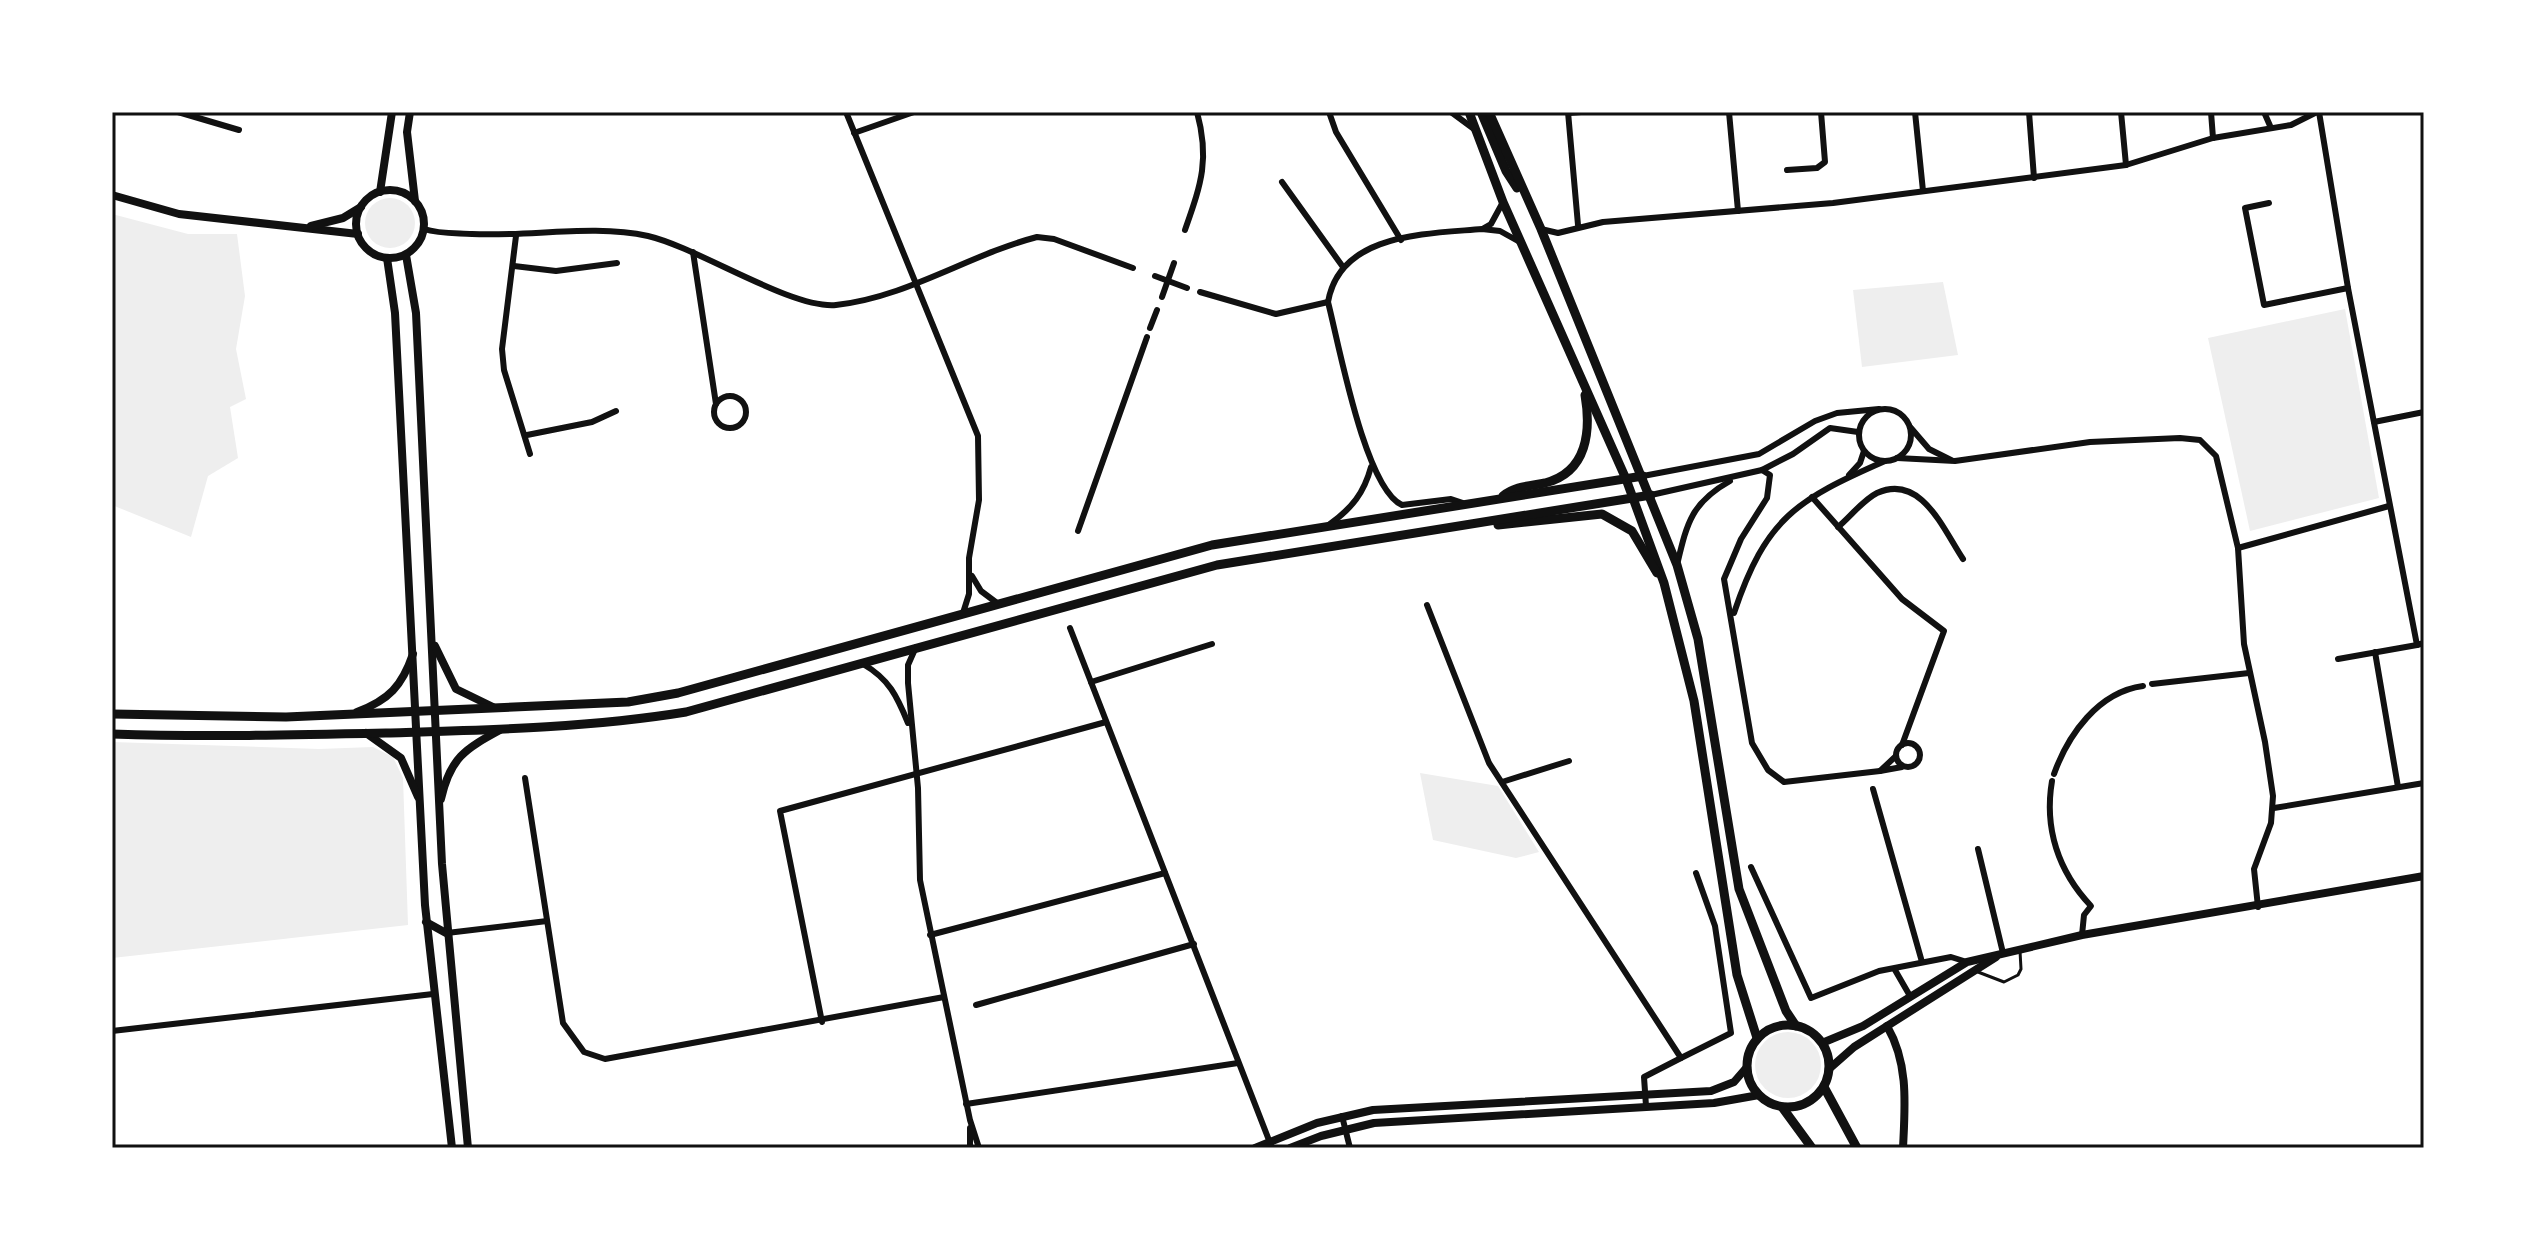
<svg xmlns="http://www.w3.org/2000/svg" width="2536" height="1260" viewBox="0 0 2536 1260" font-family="'Exo 2',sans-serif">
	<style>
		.green { fill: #eee }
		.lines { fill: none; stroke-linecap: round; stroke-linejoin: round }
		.service { stroke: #111; stroke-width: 3 }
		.minor { stroke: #111; stroke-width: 6 }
		.tertiary { stroke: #111; stroke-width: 8 }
		.secondary { stroke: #111; stroke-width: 9 }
		.neatline { fill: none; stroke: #111; stroke-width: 3 }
	</style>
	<rect width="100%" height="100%" fill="#fff"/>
	<g class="green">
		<circle cx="390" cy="223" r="25"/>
		<polygon points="112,214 188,234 237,234 245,296 236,349 246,399 230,407 238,458 208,476 191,537 112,505"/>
		<polygon points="1943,282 1958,355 1862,367 1853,290"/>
		<polygon points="2345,309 2379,498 2250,531 2208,338"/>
		<polygon points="112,742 319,749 373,747 393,757 403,778 408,925 112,958"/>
		<polygon points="1420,773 1498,786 1539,852 1516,858 1433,840"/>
		<circle cx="1788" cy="1065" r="33"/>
	</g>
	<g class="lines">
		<polyline class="service" points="1978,972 2004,982 2018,975 2021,969 2020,951"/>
		<g class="minor">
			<polyline points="178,112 239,130"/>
			<polyline points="846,112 978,436 979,500 969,558 969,594 963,613"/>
			<polyline points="1041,112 1046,112"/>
			<polyline points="1329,112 1336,132 1401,240"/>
			<polyline points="1451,112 1474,129"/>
			<polyline points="1568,112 1578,225"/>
			<polyline points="1729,112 1738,211"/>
			<polyline points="1915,112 1923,191"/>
			<polyline points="2029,112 2034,178"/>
			<polyline points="2121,112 2126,165"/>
			<polyline points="2211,112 2213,138"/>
			<polyline points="2264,112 2271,128"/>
			<polyline points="2319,112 2348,288 2417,645 2424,643"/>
			<polyline points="1569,113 1581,112"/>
			<polyline points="854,133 914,112"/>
			<polyline points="1787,170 1817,168 1825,162 1821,112"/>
			<polyline points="1282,182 1343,267"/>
			<polyline points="2269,203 2245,208 2264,305 2348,288"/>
			<polyline points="1484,228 1491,224 1503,202"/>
			<path d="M424,229c15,5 32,4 48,5 56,3 122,-10 176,2 51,12 143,73 188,69 72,-8 132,-50 201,-68l17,2 79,29"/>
			<polyline points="1541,229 1558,233 1603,222 1833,203 2126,165 2213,138 2291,125 2317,112"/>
			<path d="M1185,230c16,-46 25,-70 12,-118"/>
			<polyline points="516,236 502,349 504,370 530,454"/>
			<polyline points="693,252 716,404"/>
			<polyline points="514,266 556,271 617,263"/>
			<polyline points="1155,276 1187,288"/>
			<polyline points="1200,292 1276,314 1328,302"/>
			<polyline points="1162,297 1174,263"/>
			<polyline points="1150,328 1157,310"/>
			<circle cx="730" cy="412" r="16"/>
			<circle cx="1885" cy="435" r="26"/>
			<polyline points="2374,422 2424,412"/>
			<polyline points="1911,428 1929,449 1951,460"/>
			<polyline points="527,435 592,422 616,411"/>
			<polyline points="1897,458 1955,461 2090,442 2180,438 2200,440 2216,456 2238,548 2244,644 2265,742 2273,796 2271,823 2254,869 2258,907"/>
			<polyline points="1762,470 1770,475 1767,498 1741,539 1724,579 1752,743 1768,770 1784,782 1880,771"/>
			<polyline points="1849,475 1860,463 1864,451"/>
			<polyline points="1643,476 1759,454 1815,421 1837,413 1879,409"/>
			<polyline points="1651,495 1762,470 1793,454 1830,428 1858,432"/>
			<polyline points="1812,497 1902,599 1944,631 1902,745"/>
			<path d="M1463,503l-12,-4 -49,6c-37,-17 -63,-160 -74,-203 12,-69 98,-68 154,-73l18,2 18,10"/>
			<path d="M1330,524c22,-16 34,-31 41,-57"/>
			<path d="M1838,527c12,-10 25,-27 39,-34 44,-20 66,36 86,66"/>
			<polyline points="1078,531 1147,337"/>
			<polyline points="2238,548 2389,506"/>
			<path d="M1677,565c10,-42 14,-62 53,-84"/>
			<polyline points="972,576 981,591 997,603"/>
			<polyline points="1427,605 1489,763 1681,1058 1644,1077 1646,1106"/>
			<path d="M1734,613c32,-95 62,-113 151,-152"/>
			<polyline points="1070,628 1272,1148"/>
			<polyline points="916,647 908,665 908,683 918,788 920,880 970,1120 979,1148"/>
			<polyline points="2375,652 2398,787"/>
			<polyline points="2338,659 2417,645"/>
			<path d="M863,664c26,15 34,32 45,59"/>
			<polyline points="1091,682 1212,644"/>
			<polyline points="2152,684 2249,673"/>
			<circle cx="1908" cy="755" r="12"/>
			<polyline points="1896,756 1880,771 1902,767"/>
			<path d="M2054,774c14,-39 44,-82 89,-88"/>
			<polyline points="525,778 563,1023 584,1052 605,1059 944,997"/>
			<path d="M2052,781c-8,47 6,90 39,125l-7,9 -2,20"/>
			<polyline points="1502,782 1569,761"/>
			<polyline points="1873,789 1922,962"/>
			<polyline points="2274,808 2424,783"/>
			<polyline points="1978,849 2003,953"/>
			<polyline points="1751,867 1811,998 1879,971 1951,957 1967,962"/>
			<polyline points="447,933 547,921"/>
			<polyline points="930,935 1165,873"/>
			<polyline points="1895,970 1910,996"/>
			<polyline points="976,1005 1194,944"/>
			<polyline points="822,1022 780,811 1106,722"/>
			<polyline points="112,1031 433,994"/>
			<polyline points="1681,1058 1731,1033 1715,926 1696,873"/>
			<polyline points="966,1104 1238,1063"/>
			<polyline points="1342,1116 1350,1148"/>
			<polyline points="970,1128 970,1148"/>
		</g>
		<g class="tertiary">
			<polyline points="410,112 407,132 415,201"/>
			<circle cx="390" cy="224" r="34"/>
			<polyline points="380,192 392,112"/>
			<polyline points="112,195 179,214 358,234"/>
			<polyline points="311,226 343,218 361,207"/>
			<polyline points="406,255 416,313 442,864 468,1148"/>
			<polyline points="387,258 395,313 425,905 452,1148"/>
			<polyline points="435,646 456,689 493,707"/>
			<path d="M357,712c32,-12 45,-26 56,-58"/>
			<polyline points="366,733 401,758 418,797"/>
			<path d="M441,799c9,-41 24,-50 59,-69"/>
			<polyline points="426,922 446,933"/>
			<path d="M1887,1026c22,38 18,79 16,122"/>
			<polyline points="1822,1043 1863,1026 1967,962 2082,935 2424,876"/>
			<polyline points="1829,1069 1854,1047 1996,957"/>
			<polyline points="1255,1148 1317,1123 1373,1110 1711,1091 1734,1082 1747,1067"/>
			<polyline points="1290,1148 1321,1136 1374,1123 1714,1103 1759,1095"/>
		</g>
		<g class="secondary">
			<polyline points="1469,112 1503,202 1626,479 1664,583 1694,701 1737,975 1757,1038"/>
			<polyline points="1481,112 1506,171 1517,188"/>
			<polyline points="1489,112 1541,229 1677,565 1698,639 1739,889 1786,1011 1796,1026"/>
			<path d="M1503,496c12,-10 27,-10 42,-13 43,-11 46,-53 40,-88"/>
			<polyline points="1498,525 1602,514 1632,531 1657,573"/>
			<polyline points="112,714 286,717 628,702 678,693 1212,545 1643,476"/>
			<path d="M112,734c92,3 183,1 275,-1 101,-3 200,-5 299,-21l531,-147 434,-70"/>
			<circle cx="1788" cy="1066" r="41"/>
			<polyline points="1824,1087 1857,1148"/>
			<polyline points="1782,1107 1812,1148"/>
		</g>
	</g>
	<rect width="2536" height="1260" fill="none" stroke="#ffffff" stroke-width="228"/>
	<rect x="114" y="114" width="2308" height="1032" class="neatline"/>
</svg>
